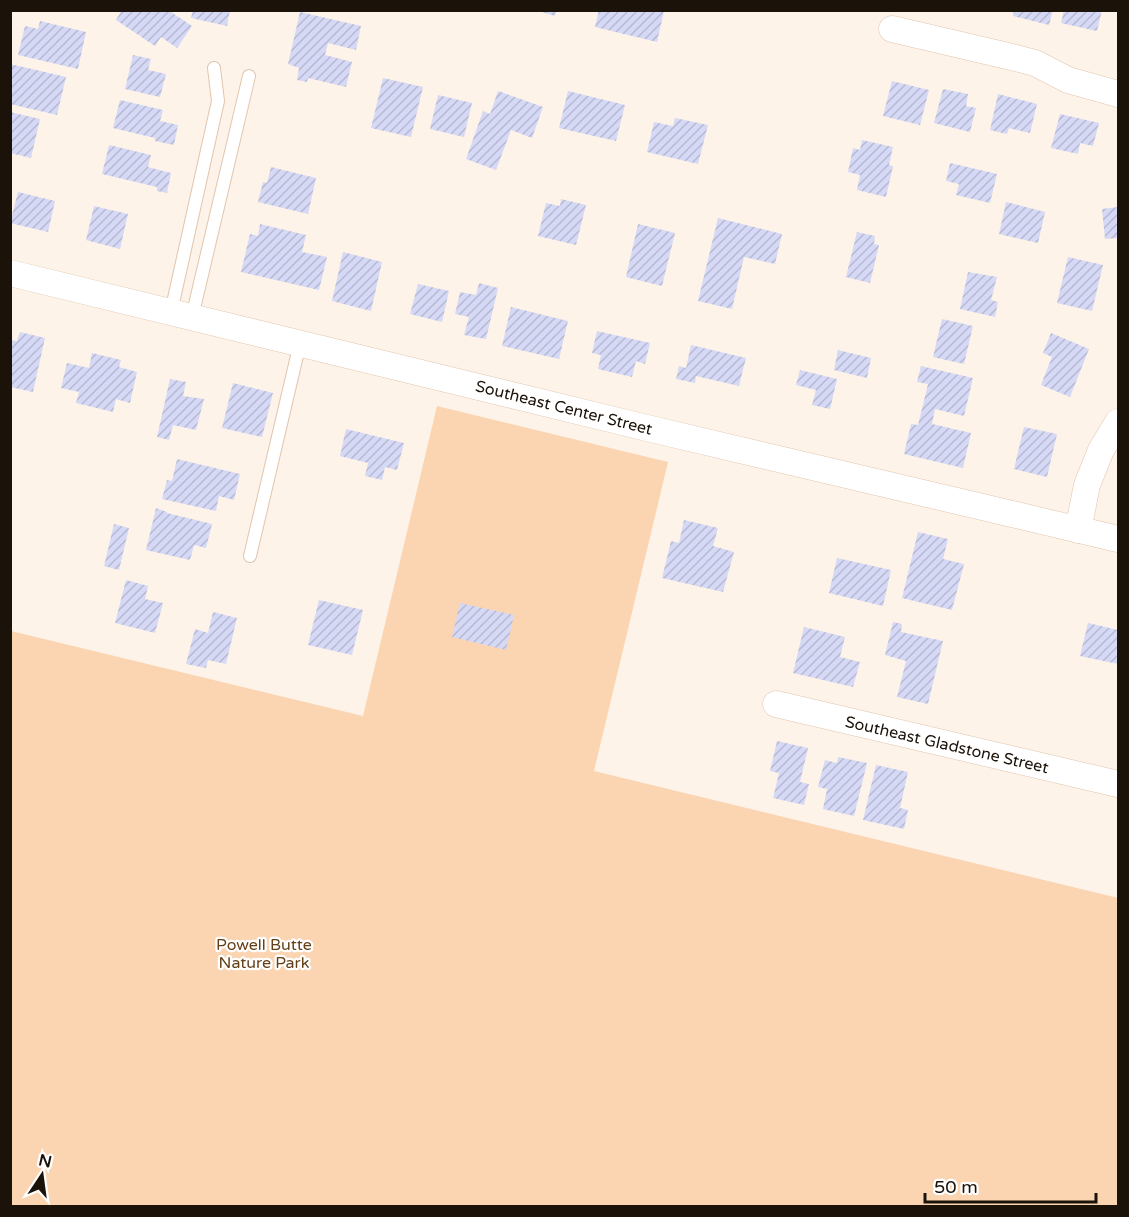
<svg xmlns="http://www.w3.org/2000/svg" width="1129" height="1217" viewBox="0 0 1129 1217" font-family="'Varela Round',sans-serif">
	<style>
		.park { fill: #fbd4b1 }
		.building { fill: url(#building-hatch) }
		.lines { fill: none; stroke-linecap: round; stroke-linejoin: round }
		.lane-casing { stroke: #e0c5ad; stroke-width: 14 }
		.street-casing { stroke: #e0c5ad; stroke-width: 27 }
		.lane { stroke: #fff; stroke-width: 12 }
		.street { stroke: #fff; stroke-width: 26 }
		.labels { text-anchor: middle; stroke-width: 4.5; stroke-linejoin: round; paint-order: stroke }
		.street-label { font-size: 16px; fill: #1b1209; stroke: #fff }
		.park-label { font-size: 16px; fill: #653f16; stroke: #fff }
	</style>
	<defs>
		<pattern id="building-hatch" width="6" height="6" patternUnits="userSpaceOnUse" patternTransform="scale(1.5)"><rect width="6" height="6" fill="#d5d9f5"/><path d="M-1 1l2-2M0 6l6-6M5 7l2-2" fill="none" stroke="#b6b9d1"/></pattern>
	</defs>
	<rect width="100%" height="100%" fill="#fef3e9"/>
	<polygon class="park" points="437,406 668,462 594,771 1118,898 1118,1206 11,1206 11,631 363,716"/>
	<g class="building">
		<polygon points="122,10 168,10 192,26 177,48 161,37 155,46 116,20"/>
		<polygon points="193,10 230,10 227,26 191,18"/>
		<polygon points="535,10 556,10 555,16"/>
		<polygon points="599,10 664,11 657,42 595,27"/>
		<polygon points="1014,10 1053,10 1049,25 1013,16"/>
		<polygon points="1064,10 1102,10 1097,31 1061,23"/>
		<polygon points="300,12 361,26 356,50 328,43 325,55 352,62 346,87 308,78 307,82 297,80 299,68 288,64"/>
		<polygon points="40,21 86,32 78,69 18,55 25,26 38,29"/>
		<polygon points="133,55 151,59 148,70 166,74 160,97 125,89"/>
		<polygon points="10,64 66,77 57,115 10,104"/>
		<polygon points="383,78 423,87 411,137 371,128"/>
		<polygon points="892,81 929,90 920,125 883,116"/>
		<polygon points="943,89 968,94 966,106 976,108 970,132 934,123"/>
		<polygon points="498,91 543,107 532,138 511,130 496,170 466,159 483,111 490,114"/>
		<polygon points="568,91 625,105 616,141 559,128"/>
		<polygon points="998,94 1037,104 1030,133 1009,128 1007,134 990,130"/>
		<polygon points="438,95 472,103 464,137 430,129"/>
		<polygon points="120,100 163,110 160,121 178,125 174,145 155,141 155,138 113,128"/>
		<polygon points="10,112 40,119 31,158 10,153"/>
		<polygon points="1060,114 1099,123 1093,146 1080,143 1078,154 1051,148"/>
		<polygon points="675,118 708,125 698,164 647,152 654,122 673,126"/>
		<polygon points="862,140 893,147 889,165 893,166 886,197 857,190 860,175 848,172 853,148 860,150"/>
		<polygon points="109,145 151,155 148,167 171,173 167,193 157,191 157,187 102,174"/>
		<polygon points="950,163 997,174 990,203 956,195 959,184 946,181"/>
		<polygon points="271,167 316,178 308,214 258,202 263,182 267,183"/>
		<polygon points="18,192 55,201 48,232 10,223"/>
		<polygon points="561,199 586,205 576,245 538,236 546,203 560,206"/>
		<polygon points="1006,202 1045,212 1038,243 999,234"/>
		<polygon points="94,206 128,214 120,249 86,240"/>
		<polygon points="1118,207 1118,238 1105,239 1102,209"/>
		<polygon points="718,218 782,234 775,264 744,257 732,309 698,301"/>
		<polygon points="260,224 306,235 302,252 327,257 319,290 241,272 250,234 258,236"/>
		<polygon points="638,224 675,233 662,286 626,277"/>
		<polygon points="857,232 875,236 874,244 879,245 870,283 846,277"/>
		<polygon points="343,252 382,262 371,311 332,301"/>
		<polygon points="1068,257 1103,265 1092,311 1057,303"/>
		<polygon points="968,272 997,277 991,300 998,302 995,317 960,309"/>
		<polygon points="479,283 498,288 486,339 464,335 469,317 455,314 460,292 476,295"/>
		<polygon points="418,284 449,291 442,322 410,314"/>
		<polygon points="511,307 568,321 559,359 502,346"/>
		<polygon points="942,319 973,326 964,364 933,357"/>
		<polygon points="597,331 650,343 645,364 636,361 632,377 598,369 601,355 592,353"/>
		<polygon points="20,332 45,338 33,392 10,387 10,340 17,341"/>
		<polygon points="1051,333 1089,349 1070,397 1041,385 1052,357 1043,353"/>
		<polygon points="691,345 746,358 739,386 696,376 695,383 676,379 679,366 686,368"/>
		<polygon points="838,350 871,358 867,378 834,370"/>
		<polygon points="92,353 121,360 119,367 137,372 130,403 116,399 113,412 76,403 79,392 61,388 67,363 89,368"/>
		<polygon points="921,366 973,378 964,416 935,409 932,424 971,433 963,468 904,454 911,424 918,425 928,384 917,382"/>
		<polygon points="800,370 837,379 830,409 812,405 816,390 796,385"/>
		<polygon points="170,379 186,382 183,396 204,399 196,430 173,425 169,440 157,437"/>
		<polygon points="233,383 273,393 262,437 222,428"/>
		<polygon points="1024,427 1057,434 1047,477 1014,469"/>
		<polygon points="346,429 404,443 397,470 385,467 382,480 365,476 368,463 340,456"/>
		<polygon points="177,459 240,474 234,500 219,496 216,511 162,499 167,480 172,481"/>
		<polygon points="156,508 167,512 167,513 212,524 206,548 194,545 190,560 146,550"/>
		<polygon points="684,520 718,528 713,546 734,552 723,592 662,578 671,541 679,543"/>
		<polygon points="114,524 129,528 119,570 104,566"/>
		<polygon points="918,532 948,539 943,559 964,564 952,610 902,598"/>
		<polygon points="837,558 891,570 883,606 829,593"/>
		<polygon points="126,580 148,586 145,599 163,603 155,633 115,623"/>
		<polygon points="319,600 363,610 352,655 308,645"/>
		<polygon points="460,603 514,615 506,650 452,637"/>
		<polygon points="213,612 237,618 226,664 208,660 206,668 186,664 195,629 208,633"/>
		<polygon points="893,622 902,624 901,632 943,641 928,704 897,697 906,661 885,655"/>
		<polygon points="1088,623 1118,630 1118,664 1080,656"/>
		<polygon points="804,627 845,637 840,657 860,662 853,687 793,673"/>
		<polygon points="777,741 808,748 800,782 809,784 804,805 773,798 779,773 770,771"/>
		<polygon points="838,757 867,763 854,816 823,809 827,789 818,787 825,760 837,763"/>
		<polygon points="876,765 908,772 900,808 908,810 904,829 863,820"/>
	</g>
	<g class="lines">
		<g class="lane-casing">
			<g id="lane">
				<polyline points="171,312 218,101 214,68"/>
				<polyline points="192,317 249,76"/>
				<polyline points="250,556 300,343"/>
			</g>
		</g>
		<g class="street-casing">
			<g id="street">
				<polyline points="892,29 1016,58 1035,63 1068,80 1118,94"/>
				<polyline points="10,273 647,428 1118,539"/>
				<polyline points="1078,530 1087,485 1101,450 1118,422"/>
				<polyline points="776,704 1118,784"/>
			</g>
		</g>
		<use href="#lane" class="lane"/>
		<use href="#street" class="street"/>
	</g>
	<g class="labels">
		<g class="street-label">
			<text transform="translate(564 407) rotate(14)" y="6">Southeast Center Street</text>
			<text transform="translate(947 744) rotate(13)" y="6">Southeast Gladstone Street</text>
		</g>
		<g class="park-label">
			<text x="264" y="950">Powell Butte<tspan x="264" dy="18">Nature Park</tspan></text>
		</g>
	</g>
	<rect width="1129" height="1217" fill="none" stroke="#1b1209" stroke-width="24"/>
	<g transform="translate(42 1175) rotate(13)" stroke="#ffffff" stroke-width="4.5" paint-order="stroke">
	<path d="M0-4.5L10 22L0 15L-10 22Z" fill="#1b1209"/>
	<text y="-9" font-size="16" font-weight="bold" text-anchor="middle" fill="#1b1209">N</text>
	</g>
	<path d="M925 1193v9h171v-9" fill="none" stroke="#1b1209" stroke-width="3"/>
	<text x="934" y="1193" font-size="18" fill="#1b1209" stroke="#ffffff" stroke-width="4.5" paint-order="stroke">50 m</text>
</svg>
